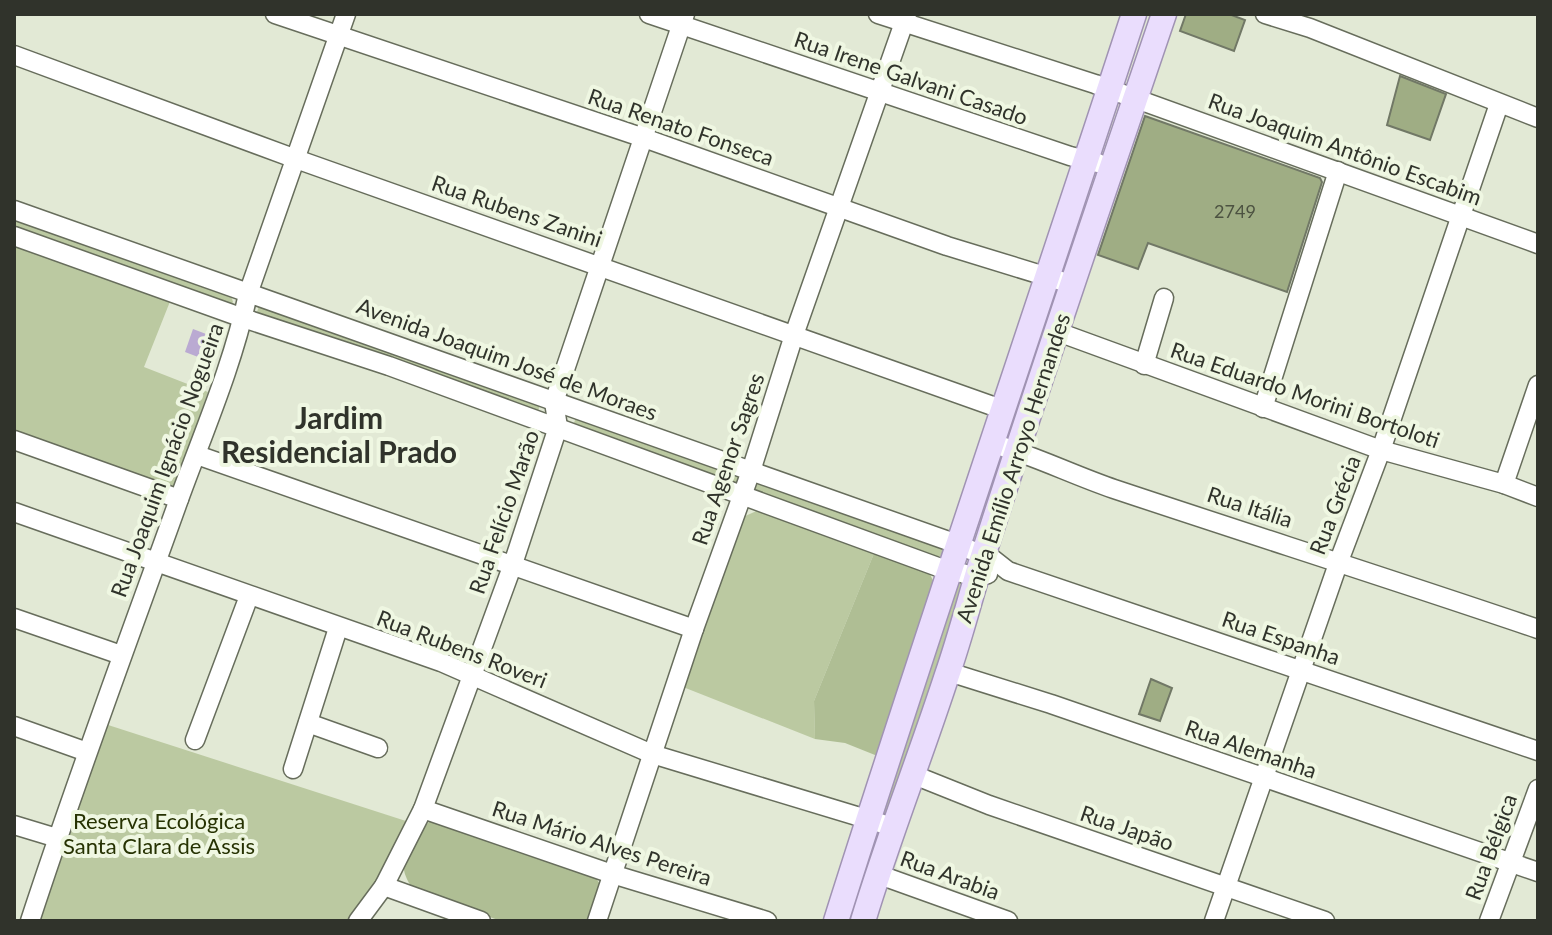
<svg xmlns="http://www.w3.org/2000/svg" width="1552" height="935" viewBox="0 0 1552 935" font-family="Lato,sans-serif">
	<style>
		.green { fill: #bbc9a1 }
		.forest { fill: #afbe94 }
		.water { fill: #baaad2 }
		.building { fill: #9fad84; stroke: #717866; stroke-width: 2 }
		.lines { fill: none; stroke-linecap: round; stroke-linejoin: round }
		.minor-casing { stroke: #676d5c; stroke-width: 21 }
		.major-casing { stroke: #a093b3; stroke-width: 27 }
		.minor { stroke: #fff; stroke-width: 18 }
		.major { stroke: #eaddfd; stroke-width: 24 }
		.labels { text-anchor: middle; stroke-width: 8; stroke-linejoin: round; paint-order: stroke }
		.number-label { font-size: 18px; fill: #4c5241 }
		.street-label { font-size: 22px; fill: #30332b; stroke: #eff7e2 }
		.park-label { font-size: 22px; fill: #263202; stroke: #eff7e2 }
		.district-label { font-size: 30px; font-weight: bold; fill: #30332b; stroke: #eff7e2 }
	</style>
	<rect width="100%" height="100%" fill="#e2e9d5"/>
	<g class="green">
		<polygon points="14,217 231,296 233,302 231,305 14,230"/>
		<polygon points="14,243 171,299 144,367 208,392 176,484 168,488 14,433"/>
		<polygon points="259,306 540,405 538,411 256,315"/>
		<polygon points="576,417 740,473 739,486 573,426"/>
		<polygon points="759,482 944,546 944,555 936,557 754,490"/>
		<polygon points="761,509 875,551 814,701 815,739 683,687 743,517"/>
		<polygon points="958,583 965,586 894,812 884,818 878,806"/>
		<polygon points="105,724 409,822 378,883 349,921 38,921"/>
	</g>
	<g class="forest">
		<polygon points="875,551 928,570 936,587 880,757 845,743 815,739 814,701"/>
		<path d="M434,818l159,55 8,13 -11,35h-89l-88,-31c-4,-7 -10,-16 -9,-24 1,-12 20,-43 30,-48z"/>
	</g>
	<polygon class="water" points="193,329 214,337 206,360 185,352"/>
	<g class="building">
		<polygon points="1186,14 1229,14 1245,20 1234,51 1180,31"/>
		<polygon points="1400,76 1446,94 1430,140 1387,125"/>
		<polygon points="1145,116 1320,178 1322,182 1287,292 1148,243 1138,269 1098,255"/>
		<polygon points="1151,679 1172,688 1160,721 1139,714"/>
	</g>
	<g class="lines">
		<g class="minor-casing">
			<g id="minor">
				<polyline points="275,14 644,138 947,246 1071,284"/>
				<polyline points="649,14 1070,156 1098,163"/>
				<polyline points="878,14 1095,84 1538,244"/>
				<polyline points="1265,14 1310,28 1538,118"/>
				<polyline points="14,55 296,159 1004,410"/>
				<polyline points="14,210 957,544 994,560 1008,571 1538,751"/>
				<polyline points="14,236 243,318 389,366 938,567 977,577 988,574"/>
				<polyline points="1058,332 1381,450 1504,484 1538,497"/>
				<polyline points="1144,365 1164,298"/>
				<polyline points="1263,408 1338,171"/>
				<polyline points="14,440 179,499"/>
				<path d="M994,444c41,12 79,31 120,45 141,47 283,92 424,140"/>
				<polyline points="197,455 694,629"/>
				<polyline points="1504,484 1538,385"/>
				<polyline points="14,512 441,662 652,754 893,827"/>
				<polyline points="14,618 121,655"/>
				<polyline points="949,672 1051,704 1538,872"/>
				<polyline points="308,723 378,748"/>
				<polyline points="14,726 87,752"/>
				<polyline points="195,740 249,596"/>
				<polyline points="293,769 338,628"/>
				<polyline points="914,775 989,805 1325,921"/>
				<polyline points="423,809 612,874 767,921"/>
				<polyline points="14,825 57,838"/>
				<polyline points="877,874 1008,921"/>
				<polyline points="384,886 481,921"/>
				<path d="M30,921c46,-141 98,-280 148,-419 25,-69 55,-137 70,-208l98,-280"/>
				<polyline points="358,921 384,886 423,809 513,564 558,427 554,402 685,14"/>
				<polyline points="597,921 694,629 751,471 794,335 907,14"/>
				<polyline points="1214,921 1339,561 1381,450 1499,104"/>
				<polyline points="1489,921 1538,789"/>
			</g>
		</g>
		<g class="major-casing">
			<g id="major">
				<path d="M836,921c96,-304 199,-604 298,-907"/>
				<path d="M863,921c25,-83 57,-163 84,-246 14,-40 24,-81 37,-122 57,-180 119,-359 180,-539"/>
			</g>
		</g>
		<use href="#minor" class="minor"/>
		<use href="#major" class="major"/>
	</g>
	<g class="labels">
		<g class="number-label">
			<text x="1235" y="218">2749</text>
		</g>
		<g class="street-label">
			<text transform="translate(911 78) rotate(19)" y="8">Rua Irene Galvani Casado</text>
			<text transform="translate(681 127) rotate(19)" y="8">Rua Renato Fonseca</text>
			<text transform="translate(1345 149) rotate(20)" y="8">Rua Joaquim Antônio Escabim</text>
			<text transform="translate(517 211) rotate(19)" y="8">Rua Rubens Zanini</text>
			<text transform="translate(507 359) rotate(20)" y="8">Avenida Joaquim José de Moraes</text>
			<text transform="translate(1305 395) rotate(19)" y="8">Rua Eduardo Morini Bortoloti</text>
			<text transform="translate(728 459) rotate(-71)" y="8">Rua Agenor Sagres</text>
			<text transform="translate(167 460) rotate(-70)" y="8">Rua Joaquim Ignácio Nogueira</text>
			<text transform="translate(1013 468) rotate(-72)" y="8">Avenida Emílio Arroyo Hernandes</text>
			<text transform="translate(1335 505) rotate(-69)" y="8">Rua Grécia</text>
			<text transform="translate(1250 507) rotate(18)" y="8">Rua Itália</text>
			<text transform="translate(504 512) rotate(-71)" y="8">Rua Felício Marão</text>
			<text transform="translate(1281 638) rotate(19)" y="8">Rua Espanha</text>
			<text transform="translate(462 649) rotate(21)" y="8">Rua Rubens Roveri</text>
			<text transform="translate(1251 749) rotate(19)" y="8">Rua Alemanha</text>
			<text transform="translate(1127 828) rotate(19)" y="8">Rua Japão</text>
			<text transform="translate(602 843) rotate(18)" y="8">Rua Mário Alves Pereira</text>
			<text transform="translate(1491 847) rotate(-70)" y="8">Rua Bélgica</text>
			<text transform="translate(950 875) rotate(20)" y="8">Rua Arabia</text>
		</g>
		<g class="park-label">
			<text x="159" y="829">Reserva Ecológica<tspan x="159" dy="25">Santa Clara de Assis</tspan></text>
		</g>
		<g class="district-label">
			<text x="339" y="429">Jardim<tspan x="339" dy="34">Residencial Prado</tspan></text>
		</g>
	</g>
	<rect width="1552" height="935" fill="none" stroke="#30332b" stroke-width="32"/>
</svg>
